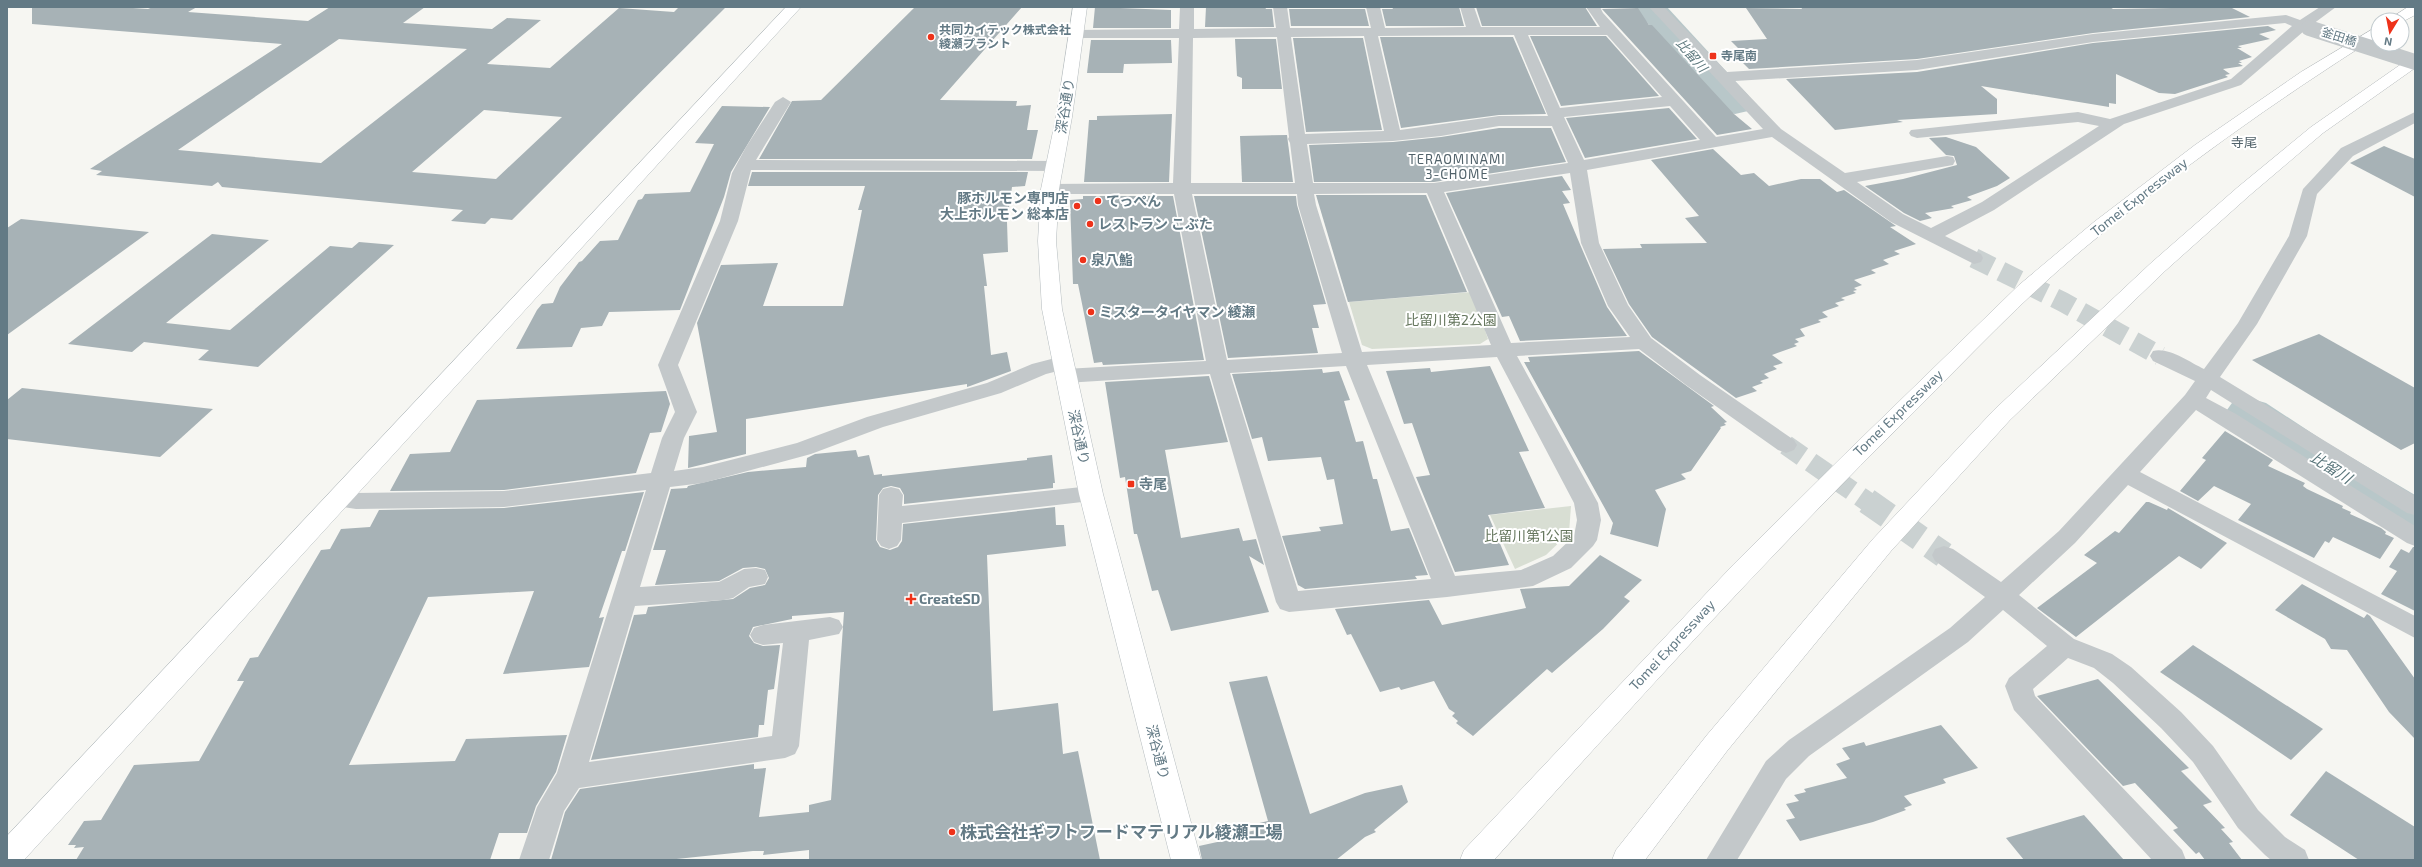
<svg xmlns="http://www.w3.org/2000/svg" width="2422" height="867" viewBox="0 0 2422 867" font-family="'Exo 2','Noto Sans JP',sans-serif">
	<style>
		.green { fill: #d8ded3 }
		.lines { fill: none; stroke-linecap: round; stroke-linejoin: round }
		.river { fill: #b8c7c9; fill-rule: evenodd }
		.building { fill: #a7b2b6; fill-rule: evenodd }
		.street-tunnel-far1 { stroke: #cad1d1; stroke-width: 20; stroke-dasharray: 20 10; stroke-linecap: butt }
		.street-tunnel { stroke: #cad1d1; stroke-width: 26; stroke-dasharray: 26 13; stroke-linecap: butt }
		.secondary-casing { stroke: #b5bcbf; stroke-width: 1 }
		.highway-casing { stroke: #b5babc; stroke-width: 1 }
		.street { fill: #c3c8ca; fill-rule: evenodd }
		.secondary { fill: #fff; fill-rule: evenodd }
		.highway { fill: #fff; fill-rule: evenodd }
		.street-bridge { stroke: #c3c8ca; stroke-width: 16 }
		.poi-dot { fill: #ee321a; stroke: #fff; stroke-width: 1.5 }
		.labels { text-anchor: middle; stroke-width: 4; stroke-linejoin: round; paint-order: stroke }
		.far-poi-label { font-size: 12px; font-weight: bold; fill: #637a85; stroke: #fff; text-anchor: start }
		.far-street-label { font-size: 12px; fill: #637a85; stroke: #fff }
		.far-water-label { font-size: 13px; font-style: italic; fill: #5a767b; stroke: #fff }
		.far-quarter-label { font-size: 13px; fill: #51626a; stroke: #fff }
		.far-neighbourhood-label { font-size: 13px; letter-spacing: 1px; fill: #51626a; stroke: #fff }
		.street-label { font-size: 14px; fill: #637a85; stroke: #fff }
		.poi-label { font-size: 14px; font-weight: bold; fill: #637a85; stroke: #fff; text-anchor: start }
		.park-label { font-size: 14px; fill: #66775e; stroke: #fff }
		.water-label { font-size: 15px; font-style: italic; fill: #5a767b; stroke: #fff }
		.near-poi-label { font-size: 17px; font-weight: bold; fill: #637a85; stroke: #fff; text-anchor: start }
	</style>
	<rect width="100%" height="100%" fill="#f6f6f2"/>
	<g class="green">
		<polygon points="1472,292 1488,339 1480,344 1372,349 1362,345 1349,302"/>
		<polygon points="1571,506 1569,533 1546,555 1515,569 1490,515"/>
	</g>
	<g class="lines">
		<g class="river">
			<polygon points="1634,7 1667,7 1748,95 1753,103 1748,111 1735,114 1722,111"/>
			<polygon points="2249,398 2266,403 2327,443 2415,495 2415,539 2396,534 2291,467 2232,425 2224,414 2232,403"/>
		</g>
	</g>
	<g class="building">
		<path d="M32,7h86l30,2 5,-2h44l-9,5 120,9 22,-14h95l-22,16 89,6 15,-11 34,2 -54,44 63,4 69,-60 55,4 4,-4 48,-1 -214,213 -21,-2 -6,6 -34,-3 12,-11 -241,-23 -4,-5 -6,4 -116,-11 6,-4 -12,-2 192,-125 -250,-20zM339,39l128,10 -146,114 -143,-13zM484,110l78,7 -66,62 -84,-7z"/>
		<polygon points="915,7 1022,7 940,100 1017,101 1016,106 1031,105 1027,130 1038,130 1032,159 759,159 792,101 821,100"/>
		<polygon points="1095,7 1171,10 1171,28 1093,28"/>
		<polygon points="1206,7 1265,7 1266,9 1272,9 1274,27 1205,27"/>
		<polygon points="1392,7 1459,7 1464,26 1386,26 1382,9 1393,9"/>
		<polygon points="1476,7 1585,7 1597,26 1482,26"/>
		<polygon points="1801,7 2110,7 2113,9 2230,7 2250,17 2093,33 1917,59 1749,69 1731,51 1740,50 1731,41 1767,39 1746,8 1802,9"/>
		<polygon points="1638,8 1649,25 1652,25 1734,114 1752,129 1717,135 1602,9"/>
		<polygon points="1289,9 1365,9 1369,26 1291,26"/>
		<polygon points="2268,26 2276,30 2259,34 2270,39 2238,46 2242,48 2237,48 2252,57 2239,61 2242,63 2238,63 2243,66 2223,69 2230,74 2225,75 2228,77 2175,94 2159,93 2116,74 2116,104 2109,103 2109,107 1981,86 1997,99 1997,114 1897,120 1903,122 1835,130 1786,79 1917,72 2093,43"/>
		<polygon points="1530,36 1606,36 1659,96 1561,106"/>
		<polygon points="1380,37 1513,37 1546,114 1499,115 1401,128"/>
		<polygon points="1293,38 1363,38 1382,130 1306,132"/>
		<polygon points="1235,39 1276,39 1282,89 1242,89 1242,78 1237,76"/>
		<polygon points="1091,40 1171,40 1172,63 1124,64 1123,73 1087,73"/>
		<polygon points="722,106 770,107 731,172 724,197 680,310 609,312 602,326 581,328 572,347 516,349 537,310 542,304 553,303 560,287 579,262 582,261 600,241 618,240 638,200 642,199 645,194 690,192 714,144 695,143"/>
		<polygon points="1669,108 1697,139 1585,158 1566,118"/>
		<polygon points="1172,114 1169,182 1084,182 1089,120 1097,120 1097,116"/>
		<polygon points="1499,128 1551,128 1566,162 1434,182 1314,182 1309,145 1393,142 1441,137"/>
		<polygon points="1287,135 1293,182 1242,182 1240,136"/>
		<polygon points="1946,137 1976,147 2010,178 1997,186 1967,197 1972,200 1951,206 1954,208 1925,213 1932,218 1920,221 1904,213 1865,186 1903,179 1957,165 1954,156 1946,155 1929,138"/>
		<polygon points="2384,146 2415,159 2415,197 2350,163"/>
		<polygon points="1713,149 1741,175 1754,173 1769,186 1801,179 1820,179 1837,192 1844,190 1896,226 1890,227 1916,244 1894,251 1900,254 1883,260 1889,264 1871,270 1876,273 1854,280 1862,285 1854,288 1857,290 1853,291 1856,293 1841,298 1845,300 1835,303 1839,306 1822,312 1828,317 1818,320 1821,322 1800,329 1805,336 1795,339 1799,342 1794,344 1797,346 1772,355 1783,363 1773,366 1777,369 1764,374 1769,378 1760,381 1763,383 1752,387 1757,391 1736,398 1652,337 1629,304 1603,249 1642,248 1640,244 1707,243 1685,218 1699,216 1651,160"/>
		<polygon points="752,172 1028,172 1025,186 1012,187 1007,222 1008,252 983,254 987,286 984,286 991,355 1007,352 1011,371 970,386 967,387 967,384 746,419 746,454 688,468 689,436 717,432 697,323 721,265 778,263 763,306 843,306 862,210 858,210 865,186 748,186"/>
		<polygon points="1562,176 1571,190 1562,191 1570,203 1563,204 1582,249 1607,307 1627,336 1520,341 1509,316 1502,317 1446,193"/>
		<polygon points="1316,195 1426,195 1467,292 1348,302"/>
		<polygon points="1083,196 1173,196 1204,360 1103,365 1102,362 1094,363 1078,284 1073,284 1070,200 1083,199"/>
		<polygon points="1194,196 1296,196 1297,205 1326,304 1313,305 1319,328 1312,328 1318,353 1228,358"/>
		<polygon points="21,219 149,232 7,335 7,228"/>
		<polygon points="212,234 269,240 166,323 230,330 330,246 352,248 359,242 394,245 258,367 198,360 209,350 144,342 132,352 68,344"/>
		<polygon points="2319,334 2415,388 2415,443 2401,450 2252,360"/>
		<polygon points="1639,351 1714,406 1711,407 1727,422 1724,423 1726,425 1720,427 1721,428 1691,471 1681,474 1686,479 1655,490 1666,509 1658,547 1610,534 1613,523 1524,362 1530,362 1528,357"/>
		<polygon points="1490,366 1529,451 1519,452 1545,508 1488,515 1509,565 1455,572 1416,477 1430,475 1412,423 1404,424 1386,371 1430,368 1431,372"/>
		<polygon points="1322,369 1323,373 1339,371 1350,400 1344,401 1356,442 1363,441 1373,479 1377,479 1391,531 1409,528 1428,575 1415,576 1417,579 1305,589 1298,585 1282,536 1321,531 1319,527 1343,524 1334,479 1327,480 1321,457 1268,461 1262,437 1252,439 1232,374"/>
		<polygon points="1209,376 1228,442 1165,450 1181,538 1239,528 1243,541 1256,539 1264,565 1249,556 1269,612 1171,631 1158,590 1152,591 1137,534 1134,534 1125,477 1120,478 1105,382"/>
		<polygon points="22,388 213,409 160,457 7,439 7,400"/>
		<polygon points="666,391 670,404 661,432 650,433 636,473 504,490 390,491 410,454 450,452 477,400"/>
		<polygon points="2225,431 2273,460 2268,466 2305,483 2303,486 2307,489 2343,506 2342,508 2351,512 2350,514 2381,528 2386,532 2385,534 2394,538 2380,559 2333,537 2329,543 2325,541 2314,558 2238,520 2251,504 2214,486 2198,501 2180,491 2206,460 2202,458"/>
		<polygon points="856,450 858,457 869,455 874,475 882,474 882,476 1027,460 1027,458 1052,455 1055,483 1053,483 1053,488 904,504 904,495 900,488 891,486 883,488 878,495 876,540 880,547 890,550 898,547 902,541 903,524 1055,507 1056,525 1064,525 1066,546 987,555 993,711 1058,703 1063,754 1078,751 1100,860 809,860 809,850 763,855 764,851 753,851 667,860 551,860 565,812 580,789 754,764 754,769 766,768 759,817 809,812 809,805 831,800 844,612 792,616 792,619 753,627 749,636 754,643 763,646 780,645 774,689 768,690 764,725 759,725 758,737 591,760 634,615 646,614 648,607 733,599 750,588 765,585 769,578 765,569 756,567 743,568 719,581 655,585 666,550 653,550 671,489 687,488 688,486 748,472 806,467 807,458 815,454"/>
		<polygon points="644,492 625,551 622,551 599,618 604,617 589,667 503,674 534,591 428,597 349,765 455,761 466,739 567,735 556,772 536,806 527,833 499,833 490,860 76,860 84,847 74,848 76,845 68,845 84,821 101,820 134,765 199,761 244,681 237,681 250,658 258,657 321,550 330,549 341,529 370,527 379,510 504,508"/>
		<polygon points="2146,502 2149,502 2167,510 2168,508 2227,543 2201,569 2179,556 2076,637 2037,608 2097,563 2084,555 2115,531 2119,533"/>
		<polygon points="2413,547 2415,547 2415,611 2381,594 2397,571 2389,567 2401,549 2409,553"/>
		<polygon points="1600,555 1642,580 1624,597 1630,601 1603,629 1552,673 1547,669 1473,736 1456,723 1458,721 1452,716 1455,713 1449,709 1434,681 1401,690 1399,687 1380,692 1351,634 1347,635 1335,609 1429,600 1442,625 1526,608 1520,589 1569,586"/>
		<polygon points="2302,584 2364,618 2367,614 2370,616 2415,679 2415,739 2389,712 2347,650 2331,649 2325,639 2275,610"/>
		<polygon points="2193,645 2323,729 2291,760 2160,672"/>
		<polygon points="1267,676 1310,814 1365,793 1402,785 1408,802 1374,830 1376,832 1365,837 1336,860 1202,860 1199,846 1231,839 1231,835 1257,830 1255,824 1268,821 1229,682"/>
		<polygon points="2098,679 2189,768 2181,771 2212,802 2203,805 2225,828 2221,829 2233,842 2229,843 2242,860 2205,860 2199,852 2196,854 2173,830 2178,828 2135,783 2123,786 2037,696"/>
		<polygon points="1941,725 1978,768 1943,779 1946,783 1904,796 1912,805 1904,808 1906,810 1873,822 1800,841 1786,820 1795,818 1786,804 1799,801 1794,795 1806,792 1804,789 1847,778 1836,764 1850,759 1842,748 1864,742 1866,746"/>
		<polygon points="2326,771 2415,827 2415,860 2359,860 2290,815"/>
		<polygon points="2084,815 2124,860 2024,860 2006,838"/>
	</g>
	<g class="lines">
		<g class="street-tunnel-far1">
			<polyline points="1974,258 2063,302 2160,356"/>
			<polyline points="1786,445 1868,502"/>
		</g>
		<polyline class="street-tunnel" points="1867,501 1944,555"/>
		<g class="secondary-casing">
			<g id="secondary">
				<polygon points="786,7 801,7 24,860 7,860 7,836"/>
				<polygon points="1073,7 1087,7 1072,117 1059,189 1056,241 1062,309 1103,494 1201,860 1171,860 1079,494 1042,309 1038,241 1041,189 1056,117"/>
			</g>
		</g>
		<g class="highway-casing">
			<g id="highway">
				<polygon points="2408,7 2415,7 2415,15 2402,22 2402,20 2388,20"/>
				<path d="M2378,26v10c-103,65 -203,136 -296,214 -60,50 -112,106 -167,161 -146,144 -284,296 -421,449h-34l4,-10 270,-286 112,-111 173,-168 75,-63 101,-77 106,-73z"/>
				<polygon points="2415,56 2415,68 2323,133 2250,195 2165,271 2010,420 1891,551 1727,751 1645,860 1612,860 1616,850 1707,735 1873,539 1994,410 2151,263 2238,187 2311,127 2410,58"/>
			</g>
		</g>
		<g class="street">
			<path d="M1180,7h14v22l82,-1 -3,-21h14l3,21h81l-5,-21h14l5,21 81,-1 -6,-20h14l7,20h119l-14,-20h14l3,6 113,124 47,-8 -114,-122h15l63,65 190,-12 176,-26 193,-19 14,5 20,-13h16l-23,17 3,4 -2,3h-10l-63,54 -117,39 -130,86 -49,26 36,18 2,4 -2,4 -7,2 -83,-42 -119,-85 -185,33 12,73 29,62 23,33 49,37 94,65 3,5 -3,5 -8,3 -8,-3 -92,-65 -47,-36 -122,7 81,147 3,17 -4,20 -4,6 -22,22 -38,18 -86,11 -158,15 -9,-3 -4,-7 -66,-228 -145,9 -7,-2 -3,-5 3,-5 7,-2 141,-8 -32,-167h-124l-6,-1 -3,-4 3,-4 6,-1 123,-1 6,-145h-104l-7,-4 7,-4 104,-1zM2285,23l7,3 -61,53 -121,40 -32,-7 -167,18 -2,3 2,3 6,2 161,-16 21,4 -117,76 -51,26 -28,-14 -46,-32 96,-17 2,-4 -2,-4 -6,-1 -102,17 -64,-44 -46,-48 182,-11 176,-28zM1514,35l34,81h-49l-99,14 -22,-94zM1528,35h79l55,62 -102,11zM1364,36l20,95 -79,3 -14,-97zM1277,37l12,100 -1,2 2,4 5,40h-104l2,-145zM1670,106l30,34 -116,20 -20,-43zM1499,126h53l16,37 -134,20h-121l-6,-39 86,-3 48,-5zM1570,173l11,70 27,63 22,31 -119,6 -67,-151zM1427,193l64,152 -129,7 -46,-147 -2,-11zM1192,194h105l1,11 44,148 -115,7zM1497,357l77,146 3,17 -3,16 -21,20 -32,14 -66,6 -88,-211zM1346,366l85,213 -133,12 -68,-218z"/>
			<polygon points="783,97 791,102 756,160 1054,161 1060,162 1063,166 1060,170 1054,171 751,170 738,221 678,365 697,412 684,438 674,471 703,467 797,443 867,417 987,383 1032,364 1063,356 1070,358 1073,363 1070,368 1046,374 1001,393 883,427 811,454 703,483 670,487 640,587 719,582 744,569 756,568 765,570 768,577 765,584 749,587 733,598 724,600 635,606 589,762 772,736 783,643 763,645 754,642 750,635 754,628 763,625 830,617 839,620 843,627 839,634 809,640 799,746 795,754 785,758 579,788 564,811 549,860 519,860 537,807 557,773 646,490 504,507 356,509 330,505 326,499 330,493 338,491 356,493 504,491 651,473 662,438 675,412 658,365 720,221 732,173 746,147 775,102"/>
			<path d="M2415,112v11l-62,33 -36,38 -10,42 -50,88 -37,53 195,119v19l-8,-2 -196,-123 -5,8 30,16 179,112v20l-8,-3 -211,-133 -56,62 275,144v22l-287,-153 -53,58 -56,52 55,44 38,15 19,13 50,45 32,34 45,64 27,27 20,13 4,10h-38l-6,-5 -27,-27 -45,-66 -32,-34 -48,-45 -19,-15 -26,-10 -35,31 2,7 147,154 4,10h-34l-138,-150 -9,-24 4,-8 38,-32 -44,-36 -35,32 -159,114 -23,23 -49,81h-31l60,-99 23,-21 161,-112 35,-31 -50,-36 -3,-6 3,-6 9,-3 9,3 48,33 58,-51 126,-136 10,-14 -42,-20 -3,-5 3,-5c16,-4 36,11 51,18l34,-46 51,-87 14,-47 38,-41z"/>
			<polygon points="1091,486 1099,488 1103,494 1099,500 902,523 901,540 897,546 889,549 881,546 877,540 879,495 883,489 891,487 899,489 903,495 902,506"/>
		</g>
		<use href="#secondary" class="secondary"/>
		<use href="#highway" class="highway"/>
		<polyline class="street-bridge" points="2309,28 2415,62"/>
	</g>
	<g class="poi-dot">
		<circle cx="931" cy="37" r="4"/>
		<rect x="1709" y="52" width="8" height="8" rx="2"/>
		<circle cx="1098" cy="201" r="4"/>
		<circle cx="1077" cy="206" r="4"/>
		<circle cx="1090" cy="224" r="4"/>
		<circle cx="1083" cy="260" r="4"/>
		<circle cx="1091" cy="312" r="4"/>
		<rect x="1127" y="480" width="8" height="8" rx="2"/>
		<path d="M909 593h4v4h4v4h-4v4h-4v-4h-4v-4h4z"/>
		<circle cx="952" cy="832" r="4"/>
	</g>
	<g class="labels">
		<g class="far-poi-label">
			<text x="939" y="34">共同カイテック株式会社<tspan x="939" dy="14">綾瀬プラント</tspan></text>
			<text x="1721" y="60">寺尾南</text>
		</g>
		<g class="far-street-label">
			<text transform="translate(2339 37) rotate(18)" y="4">釜田橋</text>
		</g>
		<g class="far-water-label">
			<text transform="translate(1692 55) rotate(49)" y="5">比留川</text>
		</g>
		<g class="far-quarter-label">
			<text x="2244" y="147">寺尾</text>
		</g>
		<g class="far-neighbourhood-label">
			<text x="1457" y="164">TERAOMINAMI<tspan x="1457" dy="15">3-CHOME</tspan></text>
		</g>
		<g class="street-label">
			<text transform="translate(1065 106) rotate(-81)" y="5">深谷通り</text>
			<text transform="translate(2139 197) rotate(-38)" y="5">Tomei Expressway</text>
			<text transform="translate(1898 413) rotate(-44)" y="5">Tomei Expressway</text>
			<text transform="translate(1079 437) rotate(78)" y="5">深谷通り</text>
			<text transform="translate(1672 645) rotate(-47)" y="5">Tomei Expressway</text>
			<text transform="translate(1158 752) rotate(76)" y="5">深谷通り</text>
		</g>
		<g class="poi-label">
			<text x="1069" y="203" text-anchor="end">豚ホルモン専門店<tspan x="1069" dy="16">大上ホルモン 総本店</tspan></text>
			<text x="1106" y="206">てっぺん</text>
			<text x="1098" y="229">レストラン こぶた</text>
			<text x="1091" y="265">泉八鮨</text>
			<text x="1099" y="317">ミスタータイヤマン 綾瀬</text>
			<text x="1139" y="489">寺尾</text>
			<text x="919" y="604">CreateSD</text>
		</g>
		<g class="park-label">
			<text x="1451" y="325">比留川第2公園</text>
			<text x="1529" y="541">比留川第1公園</text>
		</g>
		<g class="water-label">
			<text transform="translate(2331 468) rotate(32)" y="5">比留川</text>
		</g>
		<g class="near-poi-label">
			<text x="960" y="838">株式会社ギフトフードマテリアル綾瀬工場</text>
		</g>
	</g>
	<rect width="2422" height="867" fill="none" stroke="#637a85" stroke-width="16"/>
	<g transform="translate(2390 32) rotate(190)"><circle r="19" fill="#ffffff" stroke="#c1cace"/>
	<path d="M0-3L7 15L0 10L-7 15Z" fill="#ee321a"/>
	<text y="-6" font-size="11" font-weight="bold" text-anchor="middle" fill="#637a85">N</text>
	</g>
</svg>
